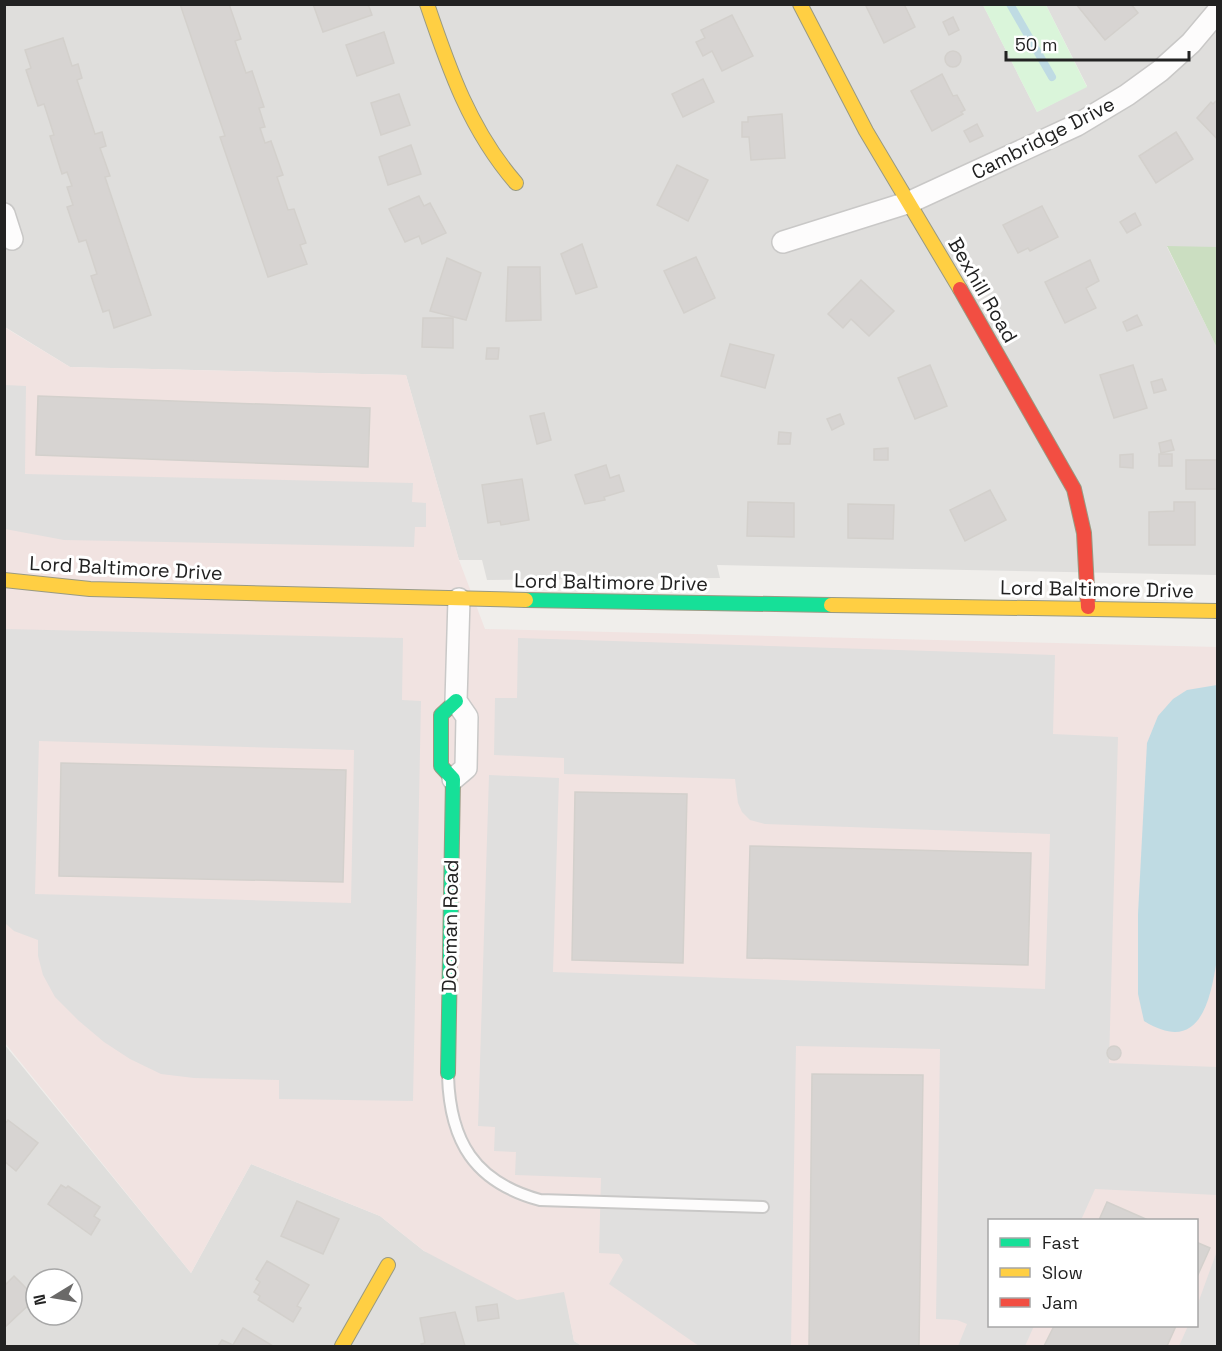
<svg xmlns="http://www.w3.org/2000/svg" width="1222" height="1351" viewBox="0 0 1222 1351" font-family="'Space Grotesk',sans-serif">
	<style>
		.residential { fill: #dfdedc; fill-rule: evenodd }
		.commercial { fill: #f1e3e1; fill-rule: evenodd }
		.forest { fill: #cbdec1 }
		.park { fill: #daf5da }
		.parking { fill: #e0dfde; fill-rule: evenodd }
		.water { fill: #bfdbe3 }
		.lines { fill: none; stroke-linecap: round; stroke-linejoin: round }
		.stream { stroke: #bfdbe3; stroke-width: 8 }
		.building { fill: #d7d4d2; stroke: #d3d0cc; stroke-width: 1.5 }
		.lane-casing { stroke: #c9c8c7; stroke-width: 14 }
		.street-casing { stroke: #c9c8c7; stroke-width: 24 }
		.fast-casing { stroke: #999a82; stroke-width: 16 }
		.slow-casing { stroke: #999a82; stroke-width: 16 }
		.jam-casing { stroke: #999a82; stroke-width: 16 }
		.lane { stroke: #fdfcfc; stroke-width: 10 }
		.street { stroke: #fdfcfc; stroke-width: 21 }
		.fast { stroke: #16e098; stroke-width: 14 }
		.slow { stroke: #ffcf43; stroke-width: 14 }
		.jam { stroke: #f24e42; stroke-width: 14 }
		.labels { text-anchor: middle; stroke-width: 6; stroke-linejoin: round; paint-order: stroke }
		.street-label { font-size: 20px; fill: #222; stroke: #fff }
	</style>
	<rect width="100%" height="100%" fill="#f0eeeb"/>
	<g class="residential">
		<polygon points="4,5 983,5 1037,112 1087,86 1046,5 1217,5 1217,247 1167,247 1217,348 1217,575 717,565 720,578 487,580 482,560 459,560 406,375 70,367 5,327"/>
		<path d="M4,1044l187,229 60,-109 129,52 44,35 141,41 9,49 8,5h-577zM36,1279h36v36h-36z"/>
	</g>
	<path class="commercial" d="M4,327l66,40 336,8 53,185 26,69 732,18v699h-635l-8,-5 -10,-49 -47,8 -93,-49 -44,-35 -129,-52 -60,109 -186,-230zM990,1220h206v106h-206z"/>
	<polygon class="forest" points="1167,246 1217,247 1217,348"/>
	<polygon class="park" points="983,5 1046,5 1087,87 1037,112"/>
	<g class="parking">
		<polygon points="5,385 26,386 25,474 413,483 412,502 426,503 426,527 415,527 414,547 64,540 5,529"/>
		<path d="M5,629l398,9 -1,62 19,1 -8,400 -134,-2v-19l-85,-2 -33,-4 -31,-15 -26,-17 -25,-21 -24,-24 -12,-22 -5,-19v-16l-24,-9 -9,-8zM39,741l315,9 -3,153 -316,-9z"/>
		<polygon points="518,638 1055,655 1053,734 1118,737 1109,1063 1217,1067 1217,1195 1095,1189 1081,1220 990,1220 990,1326 1034,1326 1025,1346 958,1346 967,1324 957,1320 936,1319 940,1049 796,1046 791,1346 699,1346 609,1284 623,1260 619,1254 599,1253 601,1178 515,1175 516,1152 494,1151 495,1127 478,1126 489,775 559,778 553,972 1045,989 1050,834 765,824 750,820 742,812 738,803 735,779 564,774 564,758 494,755 495,698 517,698"/>
		<polygon points="1217,1251 1217,1346 1179,1346 1188,1326 1196,1326 1197,1306"/>
	</g>
	<path class="water" d="M1217,685v274c-7,44 -18,96 -73,62l-6,-27v-80l9,-171 11,-27 15,-17 14,-9z"/>
	<g class="lines">
		<polyline class="stream" points="1010,4 1052,77"/>
	</g>
	<g class="building">
		<polygon points="180,4 229,4 241,39 235,41 246,73 252,71 264,107 259,108 265,127 260,128 265,143 271,141 283,175 277,177 288,210 294,209 306,243 300,245 307,264 268,277 220,137 225,136"/>
		<polygon points="313,4 368,4 372,15 323,32"/>
		<polygon points="865,4 904,4 915,27 884,43"/>
		<polygon points="1076,4 1131,4 1138,13 1105,40"/>
		<polygon points="732,15 753,56 722,71 712,51 703,56 696,42 705,38 701,30"/>
		<polygon points="953,17 959,30 949,35 943,22"/>
		<polygon points="384,32 394,63 357,76 346,45"/>
		<polygon points="63,38 72,66 78,64 82,78 77,80 95,134 102,132 106,146 100,148 110,176 105,177 151,315 114,328 109,310 103,312 91,276 97,274 86,240 79,242 67,207 73,205 67,187 72,186 67,172 62,174 50,136 54,135 44,104 38,106 26,70 31,68 25,50"/>
		<circle cx="953" cy="59" r="8"/>
		<polygon points="942,74 953,96 957,95 965,110 961,112 963,114 932,131 911,91"/>
		<polygon points="703,79 714,102 683,117 672,94"/>
		<polygon points="399,94 410,125 381,135 371,103"/>
		<polygon points="1218,99 1218,140 1197,118 1211,102 1213,104"/>
		<polygon points="782,114 785,158 751,160 749,137 742,137 742,122 748,122 748,117"/>
		<polygon points="977,124 983,136 970,142 964,131"/>
		<polygon points="1176,132 1193,159 1156,183 1139,156"/>
		<polygon points="411,145 421,174 388,185 379,157"/>
		<polygon points="677,165 708,180 688,221 657,205"/>
		<polygon points="419,196 424,206 430,203 446,233 422,244 419,236 405,242 389,209"/>
		<polygon points="1042,206 1058,237 1030,251 1028,248 1018,253 1003,225"/>
		<polygon points="1135,213 1141,225 1127,233 1120,222"/>
		<polygon points="582,244 597,287 576,294 561,254"/>
		<polygon points="696,257 715,298 684,313 664,271"/>
		<polygon points="447,258 481,273 466,320 430,311"/>
		<polygon points="1090,260 1099,281 1086,288 1096,308 1065,323 1045,282"/>
		<polygon points="508,267 540,267 541,320 506,321"/>
		<polygon points="861,280 894,311 869,336 851,319 843,328 828,314"/>
		<polygon points="1137,315 1142,325 1127,331 1123,322"/>
		<polygon points="423,318 453,318 453,348 422,347"/>
		<polygon points="730,344 774,355 765,388 721,376"/>
		<polygon points="487,348 499,348 498,359 486,359"/>
		<polygon points="930,365 947,406 915,419 898,378"/>
		<polygon points="1133,365 1147,408 1114,418 1100,375"/>
		<polygon points="1162,379 1166,390 1154,393 1151,382"/>
		<polygon points="38,396 370,408 368,467 36,455"/>
		<polygon points="544,413 551,440 537,444 530,416"/>
		<polygon points="840,414 844,424 832,430 827,419"/>
		<polygon points="779,432 791,433 790,444 778,444"/>
		<polygon points="1171,440 1174,450 1161,453 1159,443"/>
		<polygon points="888,448 888,460 874,460 874,449"/>
		<polygon points="1133,454 1133,468 1120,467 1120,455"/>
		<rect x="1159" y="454" width="13" height="12"/>
		<rect x="1186" y="460" width="32" height="29"/>
		<polygon points="606,465 610,478 619,475 624,491 604,497 605,500 585,504 575,475"/>
		<polygon points="522,479 529,520 501,525 500,521 488,523 482,485"/>
		<polygon points="990,490 1006,520 965,541 950,510"/>
		<polygon points="748,502 794,503 794,537 747,536"/>
		<polygon points="1174,502 1195,502 1195,545 1149,545 1149,512 1174,511"/>
		<polygon points="848,504 894,505 893,539 848,538"/>
		<polygon points="61,763 346,770 343,882 59,876"/>
		<polygon points="575,792 687,794 683,963 572,960"/>
		<polygon points="750,846 1031,853 1028,965 747,958"/>
		<circle cx="1114" cy="1053" r="7"/>
		<polygon points="812,1074 923,1075 919,1346 809,1346"/>
		<polygon points="8,1120 38,1143 16,1171 4,1161 4,1125"/>
		<polygon points="61,1185 66,1188 68,1186 100,1207 94,1216 100,1220 91,1235 48,1204"/>
		<polygon points="297,1201 339,1219 323,1254 281,1236"/>
		<polygon points="1107,1202 1148,1220 1099,1220"/>
		<polygon points="1196,1242 1210,1248 1196,1279"/>
		<polygon points="267,1261 309,1285 297,1306 301,1308 293,1322 258,1300 260,1296 254,1292 260,1282 256,1279"/>
		<polygon points="14,1276 36,1298 4,1328 4,1286"/>
		<polygon points="497,1304 499,1318 478,1321 476,1307"/>
		<polygon points="455,1312 465,1346 422,1346 421,1344 425,1343 420,1318"/>
		<polygon points="1054,1326 1176,1326 1167,1346 1044,1346"/>
		<polygon points="243,1328 273,1346 218,1346 222,1340 233,1345"/>
	</g>
	<g class="lines">
		<g class="lane-casing">
			<path id="lane" d="M448,1076c2,65 26,106 92,124l223,7"/>
		</g>
		<g class="street-casing">
			<g id="street">
				<polyline points="4,214 12,239"/>
				<polyline points="783,242 910,202 1077,125 1127,95 1160,71 1191,43 1218,11"/>
				<polyline points="453,779 466,768 467,717 456,701 459,599"/>
			</g>
		</g>
		<g class="fast-casing">
			<g id="fast">
				<polyline points="526,600 831,605"/>
				<polyline points="448,1073 453,779 441,766 441,715 456,701"/>
			</g>
		</g>
		<g class="slow-casing">
			<g id="slow">
				<path d="M427,4c22,65 43,126 89,179"/>
				<polyline points="800,4 866,131 960,289"/>
				<polyline points="4,580 90,589 526,600"/>
				<polyline points="831,605 1218,611"/>
				<polyline points="342,1346 388,1265"/>
			</g>
		</g>
		<g class="jam-casing">
			<polyline id="jam" points="960,289 1074,489 1084,533 1088,607"/>
		</g>
		<use href="#lane" class="lane"/>
		<use href="#street" class="street"/>
		<use href="#fast" class="fast"/>
		<use href="#slow" class="slow"/>
		<use href="#jam" class="jam"/>
	</g>
	<g class="labels">
		<g class="street-label">
			<text transform="translate(1043 138) rotate(-27)" y="7">Cambridge Drive</text>
			<text transform="translate(983 290) rotate(60)" y="7">Bexhill Road</text>
			<text transform="translate(126 568) rotate(3)" y="7">Lord Baltimore Drive</text>
			<text transform="translate(611 582) rotate(1)" y="7">Lord Baltimore Drive</text>
			<text transform="translate(1097 589) rotate(1)" y="7">Lord Baltimore Drive</text>
			<text transform="translate(450 926) rotate(-89)" y="7">Dooman Road</text>
		</g>
	</g>
	<rect width="1222" height="1351" fill="none" stroke="#222222" stroke-width="12"/>
	<rect x="988" y="1219" width="210" height="108" fill="#ffffff" stroke="#a7a7a7" stroke-width="1.5"/>
	<rect x="1000" y="1238" width="30" height="9" fill="#16e098" stroke="#a7a7a7" stroke-width="1.5"/>
	<text x="1042" y="1249" font-size="18" fill="#222222">Fast</text>
	<rect x="1000" y="1268" width="30" height="9" fill="#ffcf43" stroke="#a7a7a7" stroke-width="1.5"/>
	<text x="1042" y="1279" font-size="18" fill="#222222">Slow</text>
	<rect x="1000" y="1298" width="30" height="9" fill="#f24e42" stroke="#a7a7a7" stroke-width="1.5"/>
	<text x="1042" y="1309" font-size="18" fill="#222222">Jam</text>
	<g transform="translate(54 1297) rotate(259)"><circle r="28" fill="#ffffff" stroke="#a7a7a7" stroke-width="1.5"/>
	<path d="M0-4.5L10 22L0 15L-10 22Z" fill="#6a6968"/>
	<text y="-9" font-size="16" font-weight="bold" text-anchor="middle" fill="#222222">N</text>
	</g>
	<path d="M1006 51v9h183v-9" fill="none" stroke="#222222" stroke-width="3"/>
	<text x="1015" y="51" font-size="18" fill="#222222" stroke="#ffffff" stroke-width="4.5" paint-order="stroke">50 m</text>
</svg>
